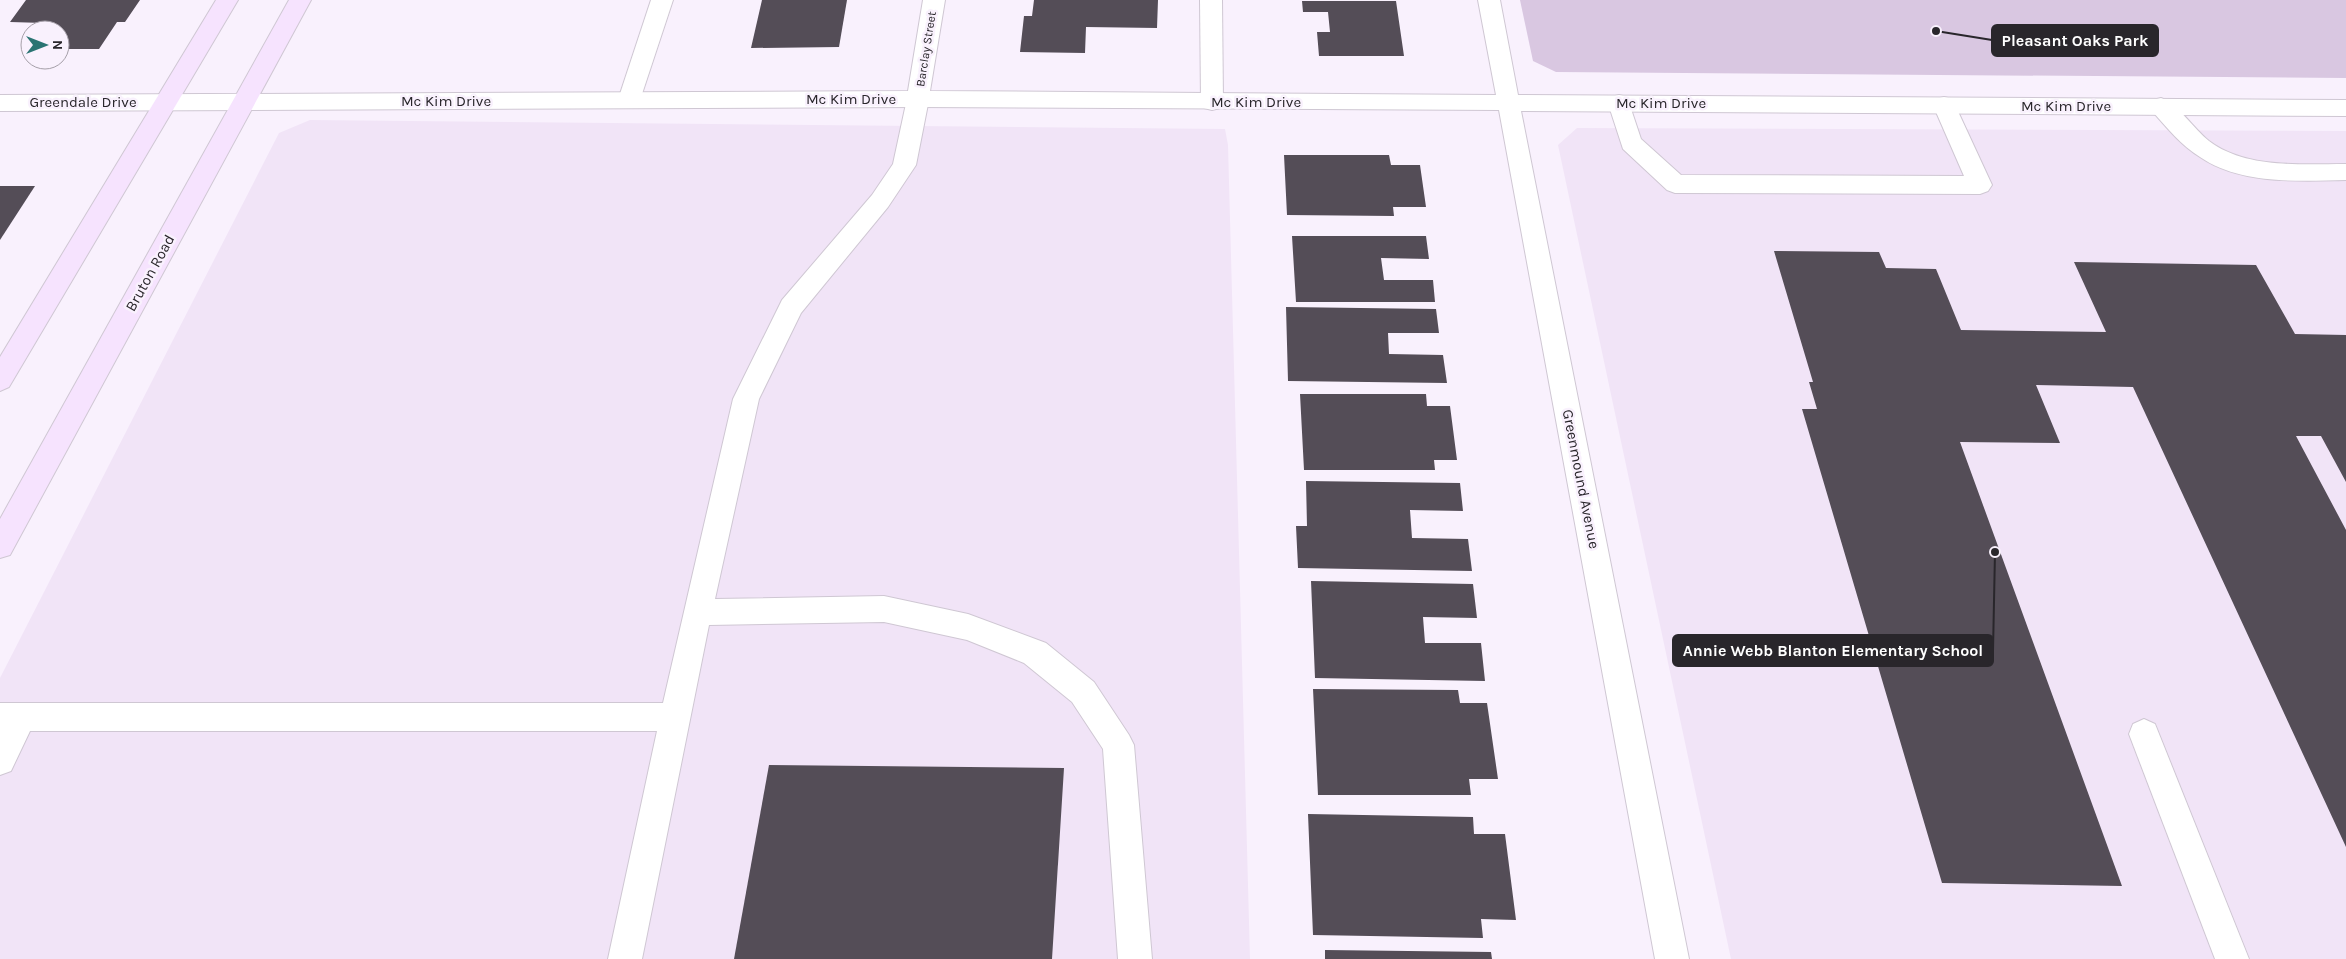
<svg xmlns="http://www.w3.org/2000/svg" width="2346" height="959" viewBox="0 0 2346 959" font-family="Karla,sans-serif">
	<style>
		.built { fill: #f1e4f7 }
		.green { fill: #d9c7e1 }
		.building { fill: #544d57 }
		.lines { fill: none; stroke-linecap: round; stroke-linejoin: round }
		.lane-casing { stroke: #cfc7d3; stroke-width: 2 }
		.street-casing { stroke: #cfc7d3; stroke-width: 2 }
		.secondary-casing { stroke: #cfc7d3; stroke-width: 2 }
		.lane { fill: #fff; fill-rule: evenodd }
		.street { fill: #fff; fill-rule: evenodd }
		.secondary { fill: #f6e3fe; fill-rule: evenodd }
		.labels { text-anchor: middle; stroke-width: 5; stroke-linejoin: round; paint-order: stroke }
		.far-street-label { font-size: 12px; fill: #29262b; stroke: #f9f1fd }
		.street-label { font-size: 15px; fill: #29262b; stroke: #f9f1fd }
		.leader { fill: none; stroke: #29262b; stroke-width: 2 }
		.callout-dot { fill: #29262b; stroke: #f9f1fd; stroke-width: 2 }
		.callout { fill: #29262b; stroke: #29262b; stroke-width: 2 }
		.callout-label { font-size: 16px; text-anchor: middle; font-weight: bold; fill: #fff }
	</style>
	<rect width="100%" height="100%" fill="#f9f1fd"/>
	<g class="built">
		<polygon points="310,120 1225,129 1228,145 1250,959 0,959 0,678 279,133"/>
		<polygon points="1577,128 2346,131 2346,959 1731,959 1558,145"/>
	</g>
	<polygon class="green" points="1520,0 2346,0 2346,78 1556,72 1533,61"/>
	<g class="building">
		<polygon points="26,0 140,0 125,22 117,22 99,49 60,49 60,30 39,30 44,23 10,22"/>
		<polygon points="762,0 847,0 839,47 751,48"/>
		<polygon points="1034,0 1158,0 1157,28 1086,27 1085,53 1020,52 1024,16 1032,16"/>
		<polygon points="1302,1 1396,1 1404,56 1319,56 1317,32 1330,32 1328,12 1303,12"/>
		<polygon points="1284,155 1389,155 1391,165 1420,165 1426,207 1393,207 1394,216 1287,215"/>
		<polygon points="0,186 35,186 0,240"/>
		<polygon points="1292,236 1426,236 1429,259 1381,258 1384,280 1433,280 1435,302 1296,302"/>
		<polygon points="1774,251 1879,252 1886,268 1936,269 1961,330 2106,332 2074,262 2256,265 2295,334 2346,335 2346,482 2321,436 2296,436 2346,530 2346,847 2133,387 2036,385 2060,443 1960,442 2122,886 1942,883 1802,409 1817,409 1809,382 1813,382"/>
		<polygon points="1286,307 1436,309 1439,333 1388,333 1389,354 1443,355 1447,383 1288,381"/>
		<polygon points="1300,394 1426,394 1427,406 1450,406 1457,460 1434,460 1435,470 1304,470"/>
		<polygon points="1306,481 1460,483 1463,511 1410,510 1412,538 1468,539 1472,571 1298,568 1296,526 1307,526"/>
		<polygon points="1311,581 1473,584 1477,618 1423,617 1425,643 1481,643 1485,681 1315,678"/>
		<polygon points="1313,689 1458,690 1460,703 1487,703 1498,779 1469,779 1471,795 1318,795"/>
		<polygon points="769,765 1064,768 1052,959 734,959"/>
		<polygon points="1308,814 1473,817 1474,834 1505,834 1516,920 1481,919 1483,938 1313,935"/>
		<polygon points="1325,950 1491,952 1492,959 1325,959"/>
	</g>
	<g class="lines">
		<g class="lane-casing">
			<g id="lane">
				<polygon points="651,0 673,0 640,100 637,106 629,108 621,106 618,100"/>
				<polygon points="1200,0 1222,0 1223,102 1220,108 1212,110 1204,108 1201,102"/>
				<polygon points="918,91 926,94 929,99 916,165 888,207 801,313 759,399 715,599 884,596 968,614 1046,643 1094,682 1129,735 1134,745 1152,959 1118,959 1103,749 1072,702 1024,663 967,640 884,622 709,625 642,959 608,959 657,731 30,731 11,771 0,775 0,703 663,703 733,399 782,300 872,195 893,164 907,99 910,94"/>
				<polygon points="1619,95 1627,97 1641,139 1681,175 1964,176 1933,105 1936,99 1944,97 1952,99 1955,105 1992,185 1988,191 1980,194 1675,193 1667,190 1623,149 1608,103 1611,97"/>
				<path d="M2161,98c16,5 33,31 48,43 37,28 93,23 137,23v16c-47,1 -105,5 -146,-23 -19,-12 -33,-29 -47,-45l-3,-6 3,-6z"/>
				<polygon points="2144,719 2155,724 2249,959 2215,959 2129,734 2133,724"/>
			</g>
		</g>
		<g class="street-casing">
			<polygon id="street" points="923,0 945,0 930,91 1496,95 1478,0 1500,0 1518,95 2346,100 2346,116 1521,111 1689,959 1655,959 1499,110 918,107 0,111 0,95 908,91"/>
		</g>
		<g class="secondary-casing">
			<g id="secondary">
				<polygon points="216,0 238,0 9,387 0,391 0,357"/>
				<polygon points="289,0 311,0 10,555 0,558 0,519"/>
			</g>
		</g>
		<use href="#lane" class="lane"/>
		<use href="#street" class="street"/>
		<use href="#secondary" class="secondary"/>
	</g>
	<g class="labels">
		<g class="far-street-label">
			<text transform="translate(926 49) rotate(-81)" y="4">Barclay Street</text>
		</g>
		<g class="street-label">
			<text x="851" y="104">Mc Kim Drive</text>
			<text x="446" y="106">Mc Kim Drive</text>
			<text x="83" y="107">Greendale Drive</text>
			<text x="1256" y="107">Mc Kim Drive</text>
			<text x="1661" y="108">Mc Kim Drive</text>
			<text x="2066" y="111">Mc Kim Drive</text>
			<text transform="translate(150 273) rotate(-61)" y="5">Bruton Road</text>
			<text transform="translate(1581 479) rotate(79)" y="5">Greenmound Avenue</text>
		</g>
	</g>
	<path class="leader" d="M1936 31L1992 40M1995 552L1993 651"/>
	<g class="callout-dot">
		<circle cx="1936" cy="31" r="5"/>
		<circle cx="1995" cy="552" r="5"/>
	</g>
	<g class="callout">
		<rect x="1992" y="25" width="166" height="31" rx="5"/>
		<rect x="1673" y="635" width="320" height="31" rx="5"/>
	</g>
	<g class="callout-label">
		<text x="2075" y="46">Pleasant Oaks Park</text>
		<text x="1833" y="656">Annie Webb Blanton Elementary School</text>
	</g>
	<g transform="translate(45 45) rotate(90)"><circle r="24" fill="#f9f1fd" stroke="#a6a0a9"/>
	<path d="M0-4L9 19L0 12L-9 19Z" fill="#2a7473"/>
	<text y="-8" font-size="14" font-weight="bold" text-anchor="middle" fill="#29262b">N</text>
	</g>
</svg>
